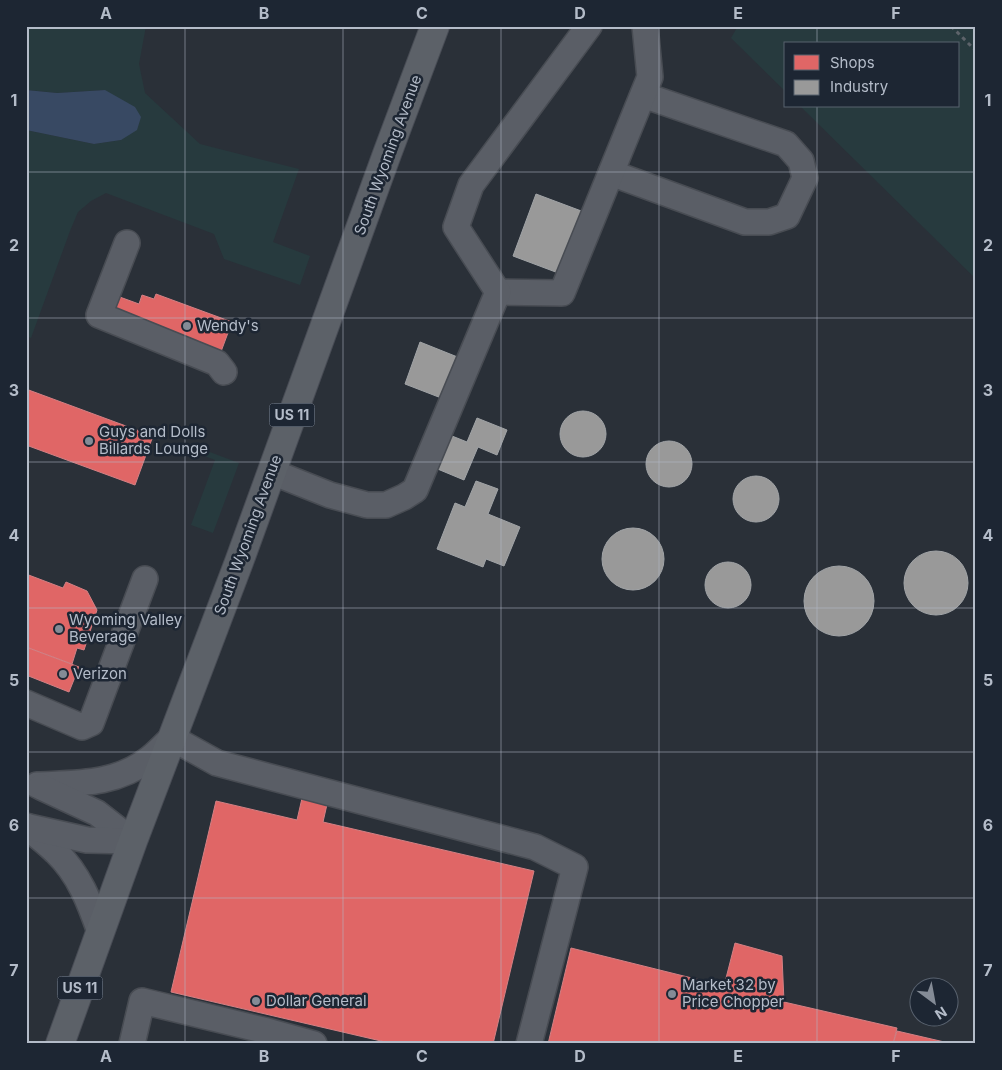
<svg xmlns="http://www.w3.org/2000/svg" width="1002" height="1070" viewBox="0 0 1002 1070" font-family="Inter,sans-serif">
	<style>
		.green { fill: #273a3e }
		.water { fill: #384963 }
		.shops { fill: #e06666; stroke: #d38084 }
		.industry { fill: #999; stroke: #a1a4a7 }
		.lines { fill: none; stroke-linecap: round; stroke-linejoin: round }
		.minor-casing { stroke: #484c53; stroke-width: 28 }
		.major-casing { stroke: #484c55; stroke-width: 30 }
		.path { stroke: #5d636a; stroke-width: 3; stroke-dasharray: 4 4; stroke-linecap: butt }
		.minor { stroke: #5a5e66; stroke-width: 25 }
		.major { stroke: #5c6168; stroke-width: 28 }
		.grid { fill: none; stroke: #b4bcc9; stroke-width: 1; stroke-opacity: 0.55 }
		.poi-dot { fill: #848b96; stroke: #1d2633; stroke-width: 2 }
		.labels { text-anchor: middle; stroke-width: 5; stroke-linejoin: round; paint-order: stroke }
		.shield { fill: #1d2633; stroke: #878f9c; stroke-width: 1 }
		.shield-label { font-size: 14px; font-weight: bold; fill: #b4bcc9 }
		.street-label { font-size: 15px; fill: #b4bcc9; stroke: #1d2633 }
		.poi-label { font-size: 15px; fill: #b4bcc9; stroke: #1d2633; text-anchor: start }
		.neatline { fill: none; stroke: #b4bcc9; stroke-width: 2 }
		.grid-label { font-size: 16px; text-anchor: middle; font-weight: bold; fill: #b4bcc9 }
	</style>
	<rect width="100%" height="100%" fill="#2a3038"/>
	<g class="green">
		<polygon points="26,26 146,26 139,64 145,93 200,144 299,169 273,242 310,256 300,285 224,259 214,234 106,193 91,201 78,212 70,231 31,338 26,336 26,130 94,144 121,140 105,90 57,93 26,90"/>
		<polygon points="738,26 976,26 976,279 800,106 958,106 958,44 786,44 786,92 731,38"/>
		<polygon points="199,448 239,463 213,533 191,525 215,460 197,453"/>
	</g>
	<polygon class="water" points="26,90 57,93 105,90 135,107 141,117 137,130 121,140 94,144 26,130"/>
	<g class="shops">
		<polygon points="156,294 232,322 219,357 112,311 117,296 139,304 142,295 154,299"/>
		<polygon points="26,389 153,436 135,485 26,445"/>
		<polygon points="26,574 63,588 66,582 87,591 97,610 84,650 77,648 72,664 26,647"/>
		<polygon points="26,647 79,667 69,692 26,675"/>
		<polygon points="303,794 328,800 323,822 534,871 493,1044 394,1044 171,992 216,801 297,820"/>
		<polygon points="735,943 782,956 784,1002 897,1028 893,1044 548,1044 571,948 724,986"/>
		<polygon points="897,1031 953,1044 893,1044"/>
	</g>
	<g class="industry">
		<polygon points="536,194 584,212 561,274 513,256"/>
		<polygon points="420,342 465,360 449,401 405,384"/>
		<circle cx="583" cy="434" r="23"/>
		<polygon points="477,418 507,430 497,455 478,447 464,480 428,465 442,432 467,442"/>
		<circle cx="669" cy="464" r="23"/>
		<circle cx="756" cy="499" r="23"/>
		<polygon points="476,481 498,489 488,514 520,527 504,566 486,559 483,567 437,549 455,503 465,507"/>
		<circle cx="633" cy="559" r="31"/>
		<circle cx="936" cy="583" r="32"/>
		<circle cx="728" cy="585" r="23"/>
		<circle cx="839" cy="601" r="35"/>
	</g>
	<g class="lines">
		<g class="minor-casing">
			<g id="minor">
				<polyline points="611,173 745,222 769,222 787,216 805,178 801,161 786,144 643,95"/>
				<polyline points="127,243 99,315 217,363 224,372"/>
				<polyline points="498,292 562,293 650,77 645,26"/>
				<polyline points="272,472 330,495 367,505 386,505 404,497 415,490 498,292 456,227 471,185 589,26"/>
				<polyline points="26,703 82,727 91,723 145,579"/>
				<path d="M37,785c41,-2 78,0 112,-26 8,-6 15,-14 23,-21l45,25 318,84 40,20 -46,177"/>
				<polyline points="41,787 97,813 133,841"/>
				<path d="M26,826c10,9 21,17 30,26 23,22 34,51 44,80"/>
				<polyline points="29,827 87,840 133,841"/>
				<polyline points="132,1044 142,1001 267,1031 314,1044"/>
			</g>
		</g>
		<g class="major-casing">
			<polyline id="major" points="60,1044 133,841 239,562 387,154 435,26"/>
		</g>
		<polyline class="path" points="951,26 976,51"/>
		<use href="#minor" class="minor"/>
		<use href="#major" class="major"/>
	</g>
	<path class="grid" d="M185,26v1018M343,26v1018M501,26v1018M659,26v1018M817,26v18M817,106v938M26,172h950M26,318h950M26,462h950M26,608h950M26,752h950M26,898h950"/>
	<g class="poi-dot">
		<circle cx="187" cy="326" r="5"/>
		<circle cx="89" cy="441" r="5"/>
		<circle cx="59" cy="629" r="5"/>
		<circle cx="63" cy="674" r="5"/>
		<circle cx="672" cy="994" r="5"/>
		<circle cx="256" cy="1001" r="5"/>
	</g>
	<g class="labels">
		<g class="shield">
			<rect x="269.5" y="403.5" width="45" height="23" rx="4"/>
			<rect x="57.5" y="976.5" width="45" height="23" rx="4"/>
		</g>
		<g class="shield-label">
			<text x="292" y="420">US 11</text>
			<text x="80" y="993">US 11</text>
		</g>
		<g class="street-label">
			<text transform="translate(388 155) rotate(-70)" y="5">South Wyoming Avenue</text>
			<text transform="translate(248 535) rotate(-70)" y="5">South Wyoming Avenue</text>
		</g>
		<g class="poi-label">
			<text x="197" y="331">Wendy's</text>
			<text x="99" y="437">Guys and Dolls<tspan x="99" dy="17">Billards Lounge</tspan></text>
			<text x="69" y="625">Wyoming Valley<tspan x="69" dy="17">Beverage</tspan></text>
			<text x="73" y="679">Verizon</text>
			<text x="682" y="990">Market 32 by<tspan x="682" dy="17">Price Chopper</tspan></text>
			<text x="266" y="1006">Dollar General</text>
		</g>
	</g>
	<rect width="1002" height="1070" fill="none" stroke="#1d2633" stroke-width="55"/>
	<rect x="784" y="42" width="175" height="65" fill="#1d2633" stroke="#59626f"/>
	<rect x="794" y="55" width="25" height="15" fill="#e06666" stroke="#59626f"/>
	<text x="830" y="68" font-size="15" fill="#b4bcc9">Shops</text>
	<rect x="794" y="80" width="25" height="15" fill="#999999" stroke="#59626f"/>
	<text x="830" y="92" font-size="15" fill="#b4bcc9">Industry</text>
	<g transform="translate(934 1002) rotate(148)"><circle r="24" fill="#1d2633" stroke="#59626f"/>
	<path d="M0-4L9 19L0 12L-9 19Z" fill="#848b96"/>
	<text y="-8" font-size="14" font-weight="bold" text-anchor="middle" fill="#b4bcc9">N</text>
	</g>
	<rect x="28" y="28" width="946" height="1014" class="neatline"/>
	<g class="grid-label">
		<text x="106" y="19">A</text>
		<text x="264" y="19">B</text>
		<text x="422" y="19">C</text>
		<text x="580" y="19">D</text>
		<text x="738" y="19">E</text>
		<text x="896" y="19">F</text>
		<text x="14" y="106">1</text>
		<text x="988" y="106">1</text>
		<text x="14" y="251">2</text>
		<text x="988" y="251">2</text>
		<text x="14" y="396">3</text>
		<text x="988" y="396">3</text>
		<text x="14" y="541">4</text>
		<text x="988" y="541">4</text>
		<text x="14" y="686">5</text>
		<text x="988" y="686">5</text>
		<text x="14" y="831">6</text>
		<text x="988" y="831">6</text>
		<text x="14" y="976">7</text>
		<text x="988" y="976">7</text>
		<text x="106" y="1062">A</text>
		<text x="264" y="1062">B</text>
		<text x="422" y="1062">C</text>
		<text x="580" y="1062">D</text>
		<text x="738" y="1062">E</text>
		<text x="896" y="1062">F</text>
	</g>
</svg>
